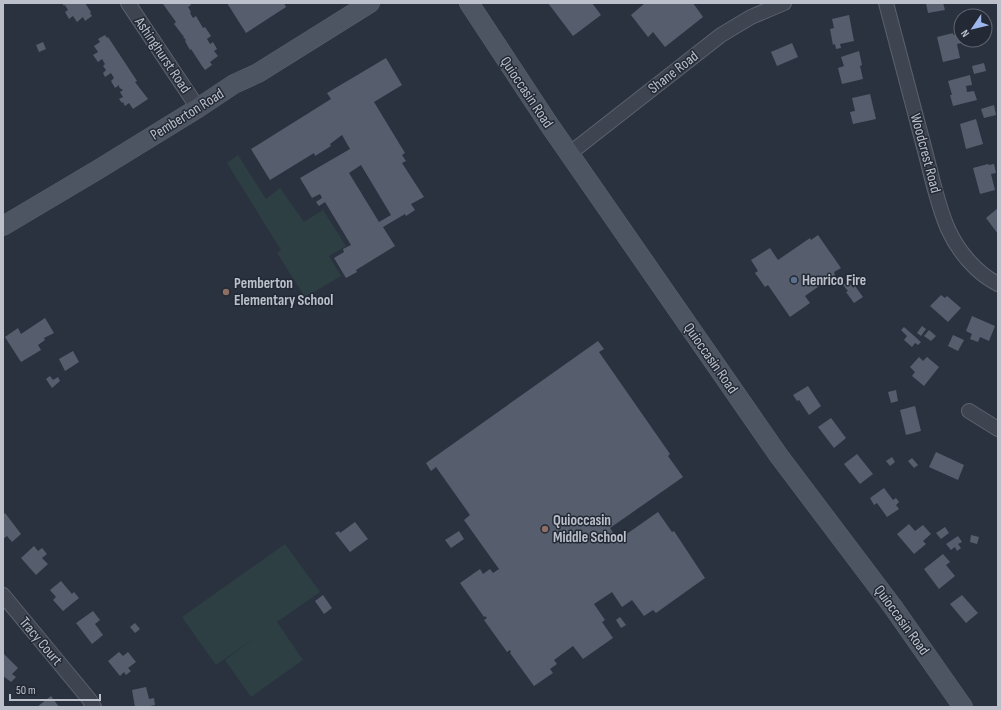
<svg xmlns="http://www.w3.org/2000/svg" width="1001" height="710" viewBox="0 0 1001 710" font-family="'Sofia Sans Condensed',sans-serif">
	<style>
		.green { fill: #2d3f42 }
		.building { fill: #565e6d; fill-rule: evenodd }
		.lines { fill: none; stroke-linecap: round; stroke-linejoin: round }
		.street-casing { stroke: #5c626d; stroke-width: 16 }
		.secondary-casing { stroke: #5c626d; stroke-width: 20 }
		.street { stroke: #3e4450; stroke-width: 14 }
		.secondary { stroke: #4d5462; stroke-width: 19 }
		.service-dot { fill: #5c6f8a; stroke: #232935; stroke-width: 1.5 }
		.education-dot { fill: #8d6e63; stroke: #232935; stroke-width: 1.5 }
		.labels { text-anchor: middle; stroke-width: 3; stroke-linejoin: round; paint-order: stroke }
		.street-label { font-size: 15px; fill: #bbc0ca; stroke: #232935 }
		.poi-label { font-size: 15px; font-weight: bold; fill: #bbc0ca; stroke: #232935; text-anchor: start }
	</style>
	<rect width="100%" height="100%" fill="#2a3240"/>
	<g class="green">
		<polygon points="238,155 266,199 280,188 304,222 323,210 346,246 329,256 341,276 305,297 277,253 281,250 227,163"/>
		<polygon points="285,544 320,592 277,622 303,660 251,697 225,660 256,637 216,665 182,617"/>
	</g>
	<g class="building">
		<polygon points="62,3 85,3 91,12 90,13 92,16 85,21 83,17 77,22 73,16 69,19 65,12 68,10 65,5 64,6"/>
		<polygon points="166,3 190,3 191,5 188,7 191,12 190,13 193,18 196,16 203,28 205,27 211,36 207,39 210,44 213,42 217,49 214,51 218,56 210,62 212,65 205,70 202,66 191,49 190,50 185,41 186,40 183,37 184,37 174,24 176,22 163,4"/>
		<polygon points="227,3 284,3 286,7 246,33"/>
		<polygon points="548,3 592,3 601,15 573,36"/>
		<polygon points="645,3 693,3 703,17 665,47 653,32 648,37 631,15"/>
		<polygon points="926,3 943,3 945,10 928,13"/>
		<polygon points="849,15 854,41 840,44 841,48 836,49 835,44 833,45 830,29 834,28 832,19"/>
		<polygon points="953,33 953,35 959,33 962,43 957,44 960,58 943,62 937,37"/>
		<polygon points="105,35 107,38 108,37 137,81 135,82 148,99 133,109 129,103 125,106 123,102 122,103 119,99 123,97 120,92 123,90 122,89 121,89 119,87 119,85 115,88 111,81 114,78 111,73 105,77 103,73 106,70 103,66 105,64 102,59 98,62 93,55 98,52 94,46 100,42 98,39"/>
		<polygon points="43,42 46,49 39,52 36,45"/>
		<polygon points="792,43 798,57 777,66 771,52"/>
		<polygon points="859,51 862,65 860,66 863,79 842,84 838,68 844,66 841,57"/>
		<path d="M386,58l16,27 -28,17 31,51 -3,2 4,6 -4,2 22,34 -13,7 4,6 -9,6 -1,-2 -22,13 12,19 -39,24 1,2 -11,6 -12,-20 10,-6 -1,-3 8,-4 -26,-43 -6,4 -3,-4 6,-4 -2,-4 -8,4 -12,-20 50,-29 -8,-14 -12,9 1,2 -16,10 -1,-3 -44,27 -19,-31 80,-50 -4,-6zM361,165l30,50 -12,7 -30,-49z"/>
		<polygon points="984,63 986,71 974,74 972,66"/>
		<polygon points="970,75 972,85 966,86 967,92 974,91 977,100 953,106 950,95 952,95 948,81"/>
		<polygon points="870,94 876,119 853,124 850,112 855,111 852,98"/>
		<polygon points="994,105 996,115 984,118 981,109"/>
		<polygon points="976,119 983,144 966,149 960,124"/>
		<polygon points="988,164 989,165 994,164 996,173 991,174 995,190 980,194 973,168"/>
		<polygon points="998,208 998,234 986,218"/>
		<polygon points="818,235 841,268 834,272 835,275 805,296 810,303 790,317 768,285 765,287 755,273 758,271 751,260 770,248 778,260 810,238 811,240"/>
		<polygon points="849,282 853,288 855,286 863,297 854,303 846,292 848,291 843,285"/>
		<polygon points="941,295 945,298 947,296 961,308 948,322 930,306"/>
		<polygon points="972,316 995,326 989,341 980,337 978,342 970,339 972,334 966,331"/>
		<polygon points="45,318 54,333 44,338 45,340 38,345 41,350 21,362 5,337 18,328 21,334"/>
		<polygon points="922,326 926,329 921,336 917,333"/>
		<polygon points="904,327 921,342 918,345 915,343 912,347 904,340 907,336 901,330"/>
		<polygon points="929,330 936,336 931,341 924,336"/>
		<polygon points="953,335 964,340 958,351 948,346"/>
		<polygon points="598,341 604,349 599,352 670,454 668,456 683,477 610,528 618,540 658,512 672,532 674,531 705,578 656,613 653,610 644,616 632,600 622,607 612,592 594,604 605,620 602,622 613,638 583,659 573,646 554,660 557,664 550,669 553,673 534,686 510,653 511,652 510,650 507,652 484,620 487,618 485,616 484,617 460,583 480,569 483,574 490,569 493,573 499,569 464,520 470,515 436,467 431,471 426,463"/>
		<polygon points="73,351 79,362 65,371 59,359"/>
		<polygon points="919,357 923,361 927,357 939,367 924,386 912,376 915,372 910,367"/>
		<polygon points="50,376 53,380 58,377 60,381 52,388 46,379"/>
		<polygon points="808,386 821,406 809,415 799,400 797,401 793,395"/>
		<polygon points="896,390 898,401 891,403 888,392"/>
		<polygon points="915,406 921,431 906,435 900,410"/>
		<polygon points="831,418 846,438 834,448 818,427"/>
		<polygon points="936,452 964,465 958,480 929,467"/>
		<polygon points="857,454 873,474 860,484 844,464"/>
		<polygon points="892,457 895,462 890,466 886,461"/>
		<polygon points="912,458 918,465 914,468 908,461"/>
		<polygon points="884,488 893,500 896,498 899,502 896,505 899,509 887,517 877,503 874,505 870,498"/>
		<polygon points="5,513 21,534 12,542 7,536 3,539 3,515"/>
		<polygon points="355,522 368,539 350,552 335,533 339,531 340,533"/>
		<polygon points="909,524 915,531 923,525 931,534 923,541 926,544 914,554 897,534"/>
		<polygon points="945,527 949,533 941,539 936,533"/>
		<polygon points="459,531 464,539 451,548 445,540"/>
		<polygon points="971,535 979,537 977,544 970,542"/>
		<polygon points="958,536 962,542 958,544 961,548 957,551 955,547 951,550 946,544"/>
		<polygon points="34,546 38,551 42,548 47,554 42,558 48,564 36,575 21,558"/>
		<polygon points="943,554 950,562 946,565 955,576 939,589 924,569"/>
		<polygon points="61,581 72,594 74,592 79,598 63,611 53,600 56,597 50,590"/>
		<polygon points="323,595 332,608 324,614 315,601"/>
		<polygon points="962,595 978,613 966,623 950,604"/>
		<polygon points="93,611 100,620 95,624 103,635 92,644 76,623"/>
		<polygon points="620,617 626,625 621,628 616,620"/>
		<polygon points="135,623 140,629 135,633 130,627"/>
		<polygon points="119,652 123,656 128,652 136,662 128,668 131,671 126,675 124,672 120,676 108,661"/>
		<polygon points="3,653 18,668 12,674 16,677 11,682 3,676"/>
		<polygon points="146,687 149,699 154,698 155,705 150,706 150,707 135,707 132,690"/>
		<polygon points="51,696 59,707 37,707"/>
	</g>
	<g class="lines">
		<g class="street-casing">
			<g id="street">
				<polyline points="128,3 198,108"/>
				<path d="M886,3c13,48 25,96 38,144 7,26 13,57 24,82 10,22 28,44 50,55"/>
				<polyline points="569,154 721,35 751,17 784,3"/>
				<polyline points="969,411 998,429"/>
				<polyline points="3,595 89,699 94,707"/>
			</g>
		</g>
		<g class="secondary-casing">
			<g id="secondary">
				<polyline points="469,3 548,123 779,456 893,607 963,707"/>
				<polyline points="3,226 99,169 198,108 234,84 258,73 370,3"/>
			</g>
		</g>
		<use href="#street" class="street"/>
		<use href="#secondary" class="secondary"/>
	</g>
	<circle class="service-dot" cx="794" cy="280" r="4"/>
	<g class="education-dot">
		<circle cx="226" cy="292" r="4"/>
		<circle cx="545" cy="529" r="4"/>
	</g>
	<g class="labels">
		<g class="street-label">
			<text transform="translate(163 55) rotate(56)" y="5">Ashinghurst Road</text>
			<text transform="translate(673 72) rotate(-38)" y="5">Shane Road</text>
			<text transform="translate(527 92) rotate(56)" y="5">Quioccasin Road</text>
			<text transform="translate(187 114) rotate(-32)" y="5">Pemberton Road</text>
			<text transform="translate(926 153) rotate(75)" y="5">Woodcrest Road</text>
			<text transform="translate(711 358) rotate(55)" y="5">Quioccasin Road</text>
			<text transform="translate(902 620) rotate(54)" y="5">Quioccasin Road</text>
			<text transform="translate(41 641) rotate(50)" y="5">Tracy Court</text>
		</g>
		<g class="poi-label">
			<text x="802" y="285">Henrico Fire</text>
			<text x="234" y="288">Pemberton<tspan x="234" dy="17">Elementary School</tspan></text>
			<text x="553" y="525">Quioccasin<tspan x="553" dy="17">Middle School</tspan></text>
		</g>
	</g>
	<rect width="1001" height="710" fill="none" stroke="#bbc0ca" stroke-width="8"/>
	<g transform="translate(973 28) rotate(235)"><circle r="19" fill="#232935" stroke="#606571"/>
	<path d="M0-3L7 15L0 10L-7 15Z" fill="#9eb7ec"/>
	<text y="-6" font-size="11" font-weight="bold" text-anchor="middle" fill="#bbc0ca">N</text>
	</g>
	<path d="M10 694v6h90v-6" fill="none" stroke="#bbc0ca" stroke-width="2"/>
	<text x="16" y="694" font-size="12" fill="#bbc0ca" stroke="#232935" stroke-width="3" paint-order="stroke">50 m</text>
</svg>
